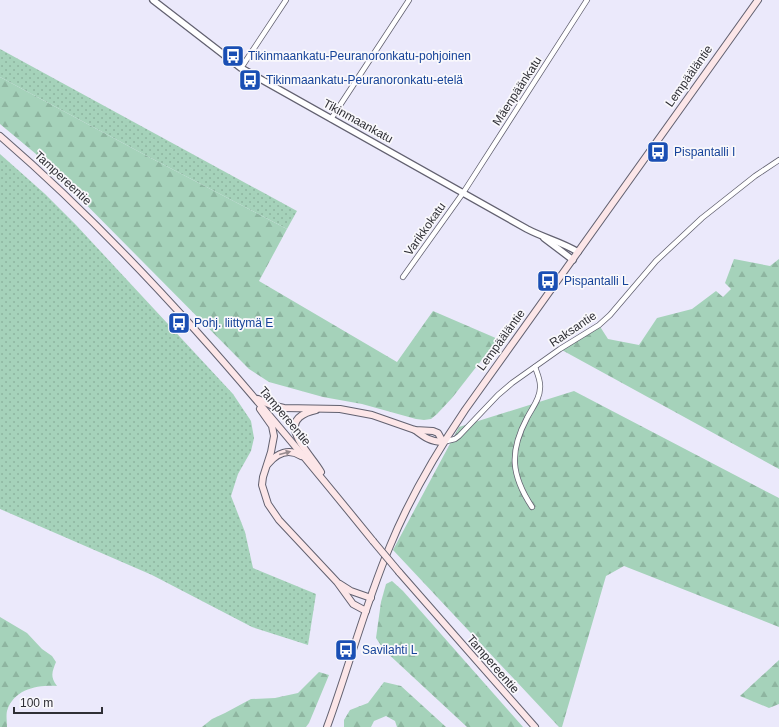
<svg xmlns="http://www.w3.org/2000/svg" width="779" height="727" viewBox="0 0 779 727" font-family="Helvetica,sans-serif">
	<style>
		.grass { fill: url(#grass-dots) }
		.forest { fill: url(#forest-firs) }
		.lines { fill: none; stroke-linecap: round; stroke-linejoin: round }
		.minor-casing { stroke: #626170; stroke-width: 6 }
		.tertiary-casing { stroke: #626170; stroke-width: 8 }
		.secondary-casing { stroke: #626170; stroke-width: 8 }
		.minor { stroke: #fff; stroke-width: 4.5 }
		.tertiary { stroke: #fff; stroke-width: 5.5 }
		.secondary { stroke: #fce6e8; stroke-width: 6 }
		.secondary-bridge-casing { stroke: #626170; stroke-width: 8; stroke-linecap: butt }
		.secondary-bridge { stroke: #fce6e8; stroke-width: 6 }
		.oneway { fill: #968a8e }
		.labels { text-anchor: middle; stroke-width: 3.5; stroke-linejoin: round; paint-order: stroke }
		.transit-label { font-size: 12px; fill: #164399; stroke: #f9f8fc; text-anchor: start }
		.street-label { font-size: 12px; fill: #2f2f35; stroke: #f9f8fc }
	</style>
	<defs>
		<pattern id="grass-dots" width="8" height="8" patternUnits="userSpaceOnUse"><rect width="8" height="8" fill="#a5d2ba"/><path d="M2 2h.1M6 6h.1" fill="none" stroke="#8eb5a0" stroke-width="1.8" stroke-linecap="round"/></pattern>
		<pattern id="forest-firs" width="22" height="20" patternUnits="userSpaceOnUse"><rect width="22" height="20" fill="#a5d2ba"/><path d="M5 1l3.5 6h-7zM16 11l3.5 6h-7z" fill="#8eb5a0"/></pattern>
	</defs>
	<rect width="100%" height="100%" fill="#ebe9fb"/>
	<g class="grass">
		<polygon points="0,49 297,211 287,229 147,156 0,77"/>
		<polygon points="0,154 45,194 76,225 233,394 251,421 254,438 251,451 238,474 231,496 245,532 253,568 316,594 308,645 252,627 152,575 0,509"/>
	</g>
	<g class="forest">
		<polygon points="0,77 147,156 287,229 259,281 397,362 433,311 498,339 452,398 437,414 431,419 424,420 416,419 362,404 323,397 269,382 249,369 36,154 0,124"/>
		<polygon points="734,259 770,266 779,259 779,469 560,349 599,325 608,339 639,345 657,318 692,309 716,291 723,297 731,289 725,283"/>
		<polygon points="574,391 779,498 779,627 624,566 606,576 562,727 559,727 393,550 459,427"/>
		<polygon points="392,581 403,591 523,727 467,727 384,650 376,638 381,602 386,584"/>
		<path d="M0,617l27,16 15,16 10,7 4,6c-4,10 -6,15 1,24 -20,-1 -43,3 -50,25 -1,4 0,11 0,16h-7z"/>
		<polygon points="779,660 779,704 769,708 740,696"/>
		<polygon points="319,672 329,675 309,723 306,727 202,727 212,719 225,713 251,699 275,698 298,693"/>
		<polygon points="384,682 401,686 446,727 397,727 395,721 386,716 374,721 371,727 344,727 344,720 350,710 368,703"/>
	</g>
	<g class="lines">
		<g class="minor-casing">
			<g id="minor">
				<polyline points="241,68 286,0"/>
				<polyline points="331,119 409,0"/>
				<polyline points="403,277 463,193 587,0"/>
				<polyline points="443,442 455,439 459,436 498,395 512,383 560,349 599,325 610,315 656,261 702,218 755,176 779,160"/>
				<path d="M532,507c-21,-32 -23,-55 -5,-89 5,-10 13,-19 13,-30 1,-7 -3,-15 -5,-21"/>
			</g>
		</g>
		<g class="tertiary-casing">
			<g id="tertiary">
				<path d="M153,0l88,68 286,161c17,9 35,13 51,23"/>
				<polyline points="544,238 573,260"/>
			</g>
		</g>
		<g class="secondary-casing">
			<g id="secondary">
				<path d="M0,136c140,121 257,262 373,405"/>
				<polyline points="258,399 271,405 284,408 340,409 372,415 415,430 433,431 438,433 443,442"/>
				<polyline points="260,409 272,426 274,436 271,452 263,477 262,485 268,504 279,520 337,582 353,604 366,611"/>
				<path d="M316,410c-45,10 -6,42 5,62"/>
				<path d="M415,430c9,7 16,12 28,12"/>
				<path d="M268,464c9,-11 21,-16 33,-8"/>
				<polyline points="399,572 535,727"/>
				<polyline points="340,584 351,591 371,598"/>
				<path d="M327,727c22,-60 38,-122 63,-181 20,-49 46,-93 75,-136l293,-410"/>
			</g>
		</g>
		<use href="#minor" class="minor"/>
		<use href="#tertiary" class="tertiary"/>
		<use href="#secondary" class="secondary"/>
		<g class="secondary-bridge-casing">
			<polyline id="secondary-bridge" points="373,541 399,572"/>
		</g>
		<use href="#secondary-bridge" class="secondary-bridge"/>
	</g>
	<defs><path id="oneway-solid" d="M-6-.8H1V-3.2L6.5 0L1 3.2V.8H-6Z"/></defs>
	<use class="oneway" href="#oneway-solid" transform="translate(285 453) rotate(-15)"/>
	<defs>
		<g id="bus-square" transform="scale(1.15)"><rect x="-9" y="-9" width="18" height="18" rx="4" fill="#1a4fb4" stroke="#f9f8fc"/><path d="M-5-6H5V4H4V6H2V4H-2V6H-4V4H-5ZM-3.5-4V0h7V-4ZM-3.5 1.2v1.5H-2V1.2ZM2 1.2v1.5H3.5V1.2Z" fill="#fff"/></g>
	</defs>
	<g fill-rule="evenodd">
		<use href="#bus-square" x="233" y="56"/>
		<use href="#bus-square" x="250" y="80"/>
		<use href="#bus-square" x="658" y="152"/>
		<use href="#bus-square" x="548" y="281"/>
		<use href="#bus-square" x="179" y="323"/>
		<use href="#bus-square" x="346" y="650"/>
	</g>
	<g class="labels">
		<g class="transit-label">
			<text x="248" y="60">Tikinmaankatu-Peuranoronkatu-pohjoinen</text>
			<text x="266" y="84">Tikinmaankatu-Peuranoronkatu-etelä</text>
			<text x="674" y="156">Pispantalli I</text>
			<text x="564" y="285">Pispantalli L</text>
			<text x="194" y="327">Pohj. liittymä E</text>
			<text x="362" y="654">Savilahti L</text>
		</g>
		<g class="street-label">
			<text transform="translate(689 76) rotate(-55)" y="4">Lempääläntie</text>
			<text transform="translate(517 91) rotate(-57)" y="4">Mäenpäänkatu</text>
			<text transform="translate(358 121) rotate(29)" y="4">Tikinmaankatu</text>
			<text transform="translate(63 178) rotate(43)" y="4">Tampereentie</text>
			<text transform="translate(425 229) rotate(-55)" y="4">Varikkokatu</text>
			<text transform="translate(573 329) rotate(-34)" y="4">Raksantie</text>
			<text transform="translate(501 340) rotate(-54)" y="4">Lempääläntie</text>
			<text transform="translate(285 416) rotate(50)" y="4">Tampereentie</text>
			<text transform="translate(493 664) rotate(49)" y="4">Tampereentie</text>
		</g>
	</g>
	<path d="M14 707v6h88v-6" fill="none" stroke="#2f2f35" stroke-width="2"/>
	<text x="20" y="707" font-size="12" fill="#2f2f35" stroke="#f9f8fc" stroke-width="3" paint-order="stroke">100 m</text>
</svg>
